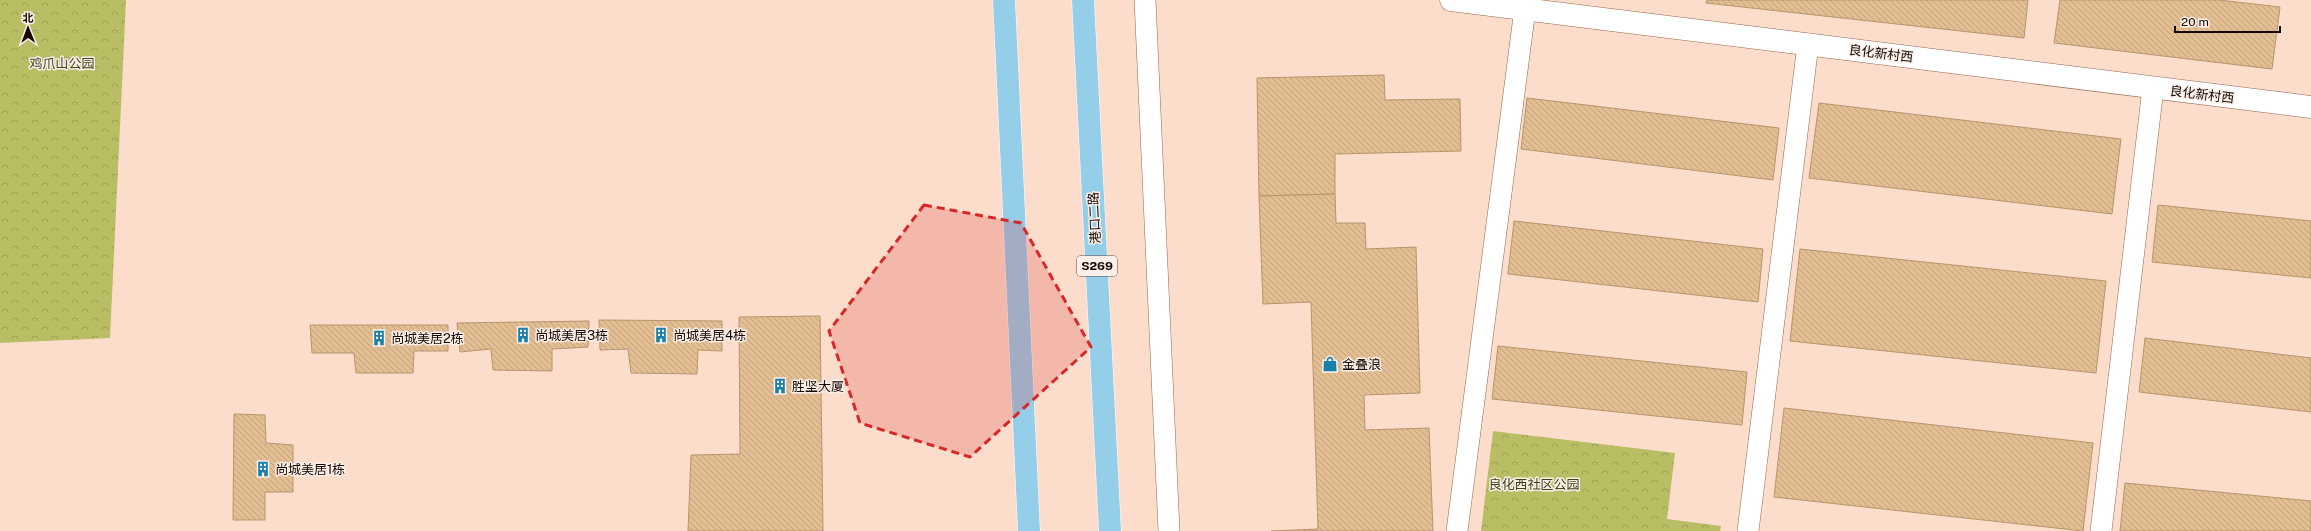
<svg xmlns="http://www.w3.org/2000/svg" width="2311" height="531" viewBox="0 0 2311 531" font-family="'Public Sans','Noto Sans SC',sans-serif">
	<style>
		.park { fill: url(#park-crowns) }
		.building { fill: url(#building-back-hatch); stroke: #b7946a }
		.lines { fill: none; stroke-linecap: round; stroke-linejoin: round }
		.lane-casing { stroke: #94674c; stroke-width: 22 }
		.street-casing { stroke: #94674c; stroke-width: 23 }
		.primary-casing { stroke: #fff; stroke-width: 23 }
		.lane { stroke: #fff; stroke-width: 21 }
		.street { stroke: #fff; stroke-width: 22 }
		.primary { stroke: #95cee9; stroke-width: 22 }
		.marked { fill: #d62828; fill-opacity: 0.2; stroke: #d62828; stroke-width: 3; stroke-dasharray: 8 5; stroke-linejoin: round }
		.labels { text-anchor: middle; stroke-width: 3; stroke-linejoin: round; paint-order: stroke }
		.shield { fill: #faefe9; stroke: #5b4d47; stroke-width: 1 }
		.shield-label { font-size: 12px; font-weight: bold; fill: #170701 }
		.street-label { font-size: 13px; fill: #170701; stroke: #faefe9 }
		.park-label { font-size: 13px; fill: #3e4017; stroke: #faefe9 }
		.poi-label { font-size: 13px; fill: #170701; stroke: #faefe9; text-anchor: start }
	</style>
	<defs>
		<pattern id="park-crowns" width="20" height="18" patternUnits="userSpaceOnUse"><rect width="20" height="18" fill="#b9bd64"/><path d="M2 6a3 3 0 1 1 6 0M12 15a3 3 0 1 1 6 0" fill="none" stroke="#9ea155"/></pattern>
		<pattern id="building-back-hatch" width="6" height="6" patternUnits="userSpaceOnUse"><rect width="6" height="6" fill="#e2be92"/><path d="M-1 5l2 2M0 0l6 6M5-1l2 2" fill="none" stroke="#c1a27c"/></pattern>
	</defs>
	<rect width="100%" height="100%" fill="#fcddcb"/>
	<g class="park">
		<polygon points="0,0 126,0 110,338 0,343"/>
		<polygon points="1493,431 1675,453 1667,519 1721,526 1720,531 1481,531"/>
	</g>
	<g class="building">
		<polygon points="1707,0 2028,0 2024,38 1706,3"/>
		<polygon points="2060,0 2219,0 2280,7 2272,69 2054,43"/>
		<polygon points="1384,75 1385,100 1460,99 1461,151 1335,154 1335,194 1259,196 1257,78"/>
		<polygon points="1527,98 1779,128 1773,180 1521,149"/>
		<polygon points="1819,103 2121,139 2112,214 1809,178"/>
		<polygon points="1335,194 1336,223 1365,223 1366,249 1416,247 1420,393 1364,395 1365,430 1429,428 1433,531 1271,531 1318,529 1311,302 1263,304 1259,196"/>
		<polygon points="2158,205 2311,221 2311,278 2152,262"/>
		<polygon points="1514,221 1763,249 1758,302 1508,274"/>
		<polygon points="1800,249 2106,281 2096,373 1790,341"/>
		<polygon points="820,316 823,531 688,531 691,455 740,454 739,317"/>
		<polygon points="599,320 722,321 722,351 698,350 697,374 631,373 628,349 600,350"/>
		<polygon points="589,321 588,347 552,349 552,371 493,370 491,349 460,352 457,323"/>
		<polygon points="310,325 448,325 448,351 414,351 413,373 356,373 354,353 312,353"/>
		<polygon points="2145,338 2311,358 2311,412 2139,392"/>
		<polygon points="1498,346 1747,372 1742,425 1492,399"/>
		<polygon points="1784,408 2093,443 2083,531 1774,497"/>
		<polygon points="234,414 265,415 266,443 293,445 293,492 265,492 265,520 233,520"/>
		<polygon points="2125,483 2311,501 2311,531 2120,531"/>
	</g>
	<g class="lines">
		<g class="lane-casing">
			<g id="lane">
				<polyline points="1145,0 1169,531"/>
				<polyline points="1457,531 1525,9"/>
				<polyline points="1748,531 1808,44"/>
				<polyline points="2101,531 2153,88"/>
			</g>
		</g>
		<g class="street-casing">
			<polyline id="street" points="1451,0 2311,107"/>
		</g>
		<g class="primary-casing">
			<g id="primary">
				<polyline points="1004,0 1029,531"/>
				<polyline points="1083,0 1110,531"/>
			</g>
		</g>
		<use href="#lane" class="lane"/>
		<use href="#street" class="street"/>
		<use href="#primary" class="primary"/>
	</g>
	<path class="marked" d="M924,205l97,18 70,124 -121,110 -110,-34 -31,-92z"/>
	<defs>
		<g id="building-bare" transform="scale(1.2)"><path d="M-4-6H4V6H1V3H-1V6H-4ZM-2.5-4.3h1.7v1.8h-1.7ZM.8-4.3h1.7v1.8H.8ZM-2.5-1h1.7V.8h-1.7ZM.8-1h1.7V.8H.8Z" fill="#1880aa" stroke="#faefe9" stroke-width="2.5" paint-order="stroke"/></g>
		<g id="shop-bare" transform="scale(1.2)"><path d="M-5-2.5h2.3a2.7 3.5 0 0 1 5.4 0H5L5.5 6h-11ZM-1.5-2.5h3a1.5 2.3 0 0 0-3 0Z" fill="#1880aa" stroke="#faefe9" stroke-width="2.5" paint-order="stroke"/></g>
	</defs>
	<g fill-rule="evenodd">
		<use href="#building-bare" x="523" y="335"/>
		<use href="#building-bare" x="661" y="335"/>
		<use href="#building-bare" x="379" y="338"/>
		<use href="#shop-bare" x="1330" y="364"/>
		<use href="#building-bare" x="780" y="386"/>
		<use href="#building-bare" x="263" y="469"/>
	</g>
	<g class="labels">
		<rect class="shield" x="1077" y="256" width="40" height="20" rx="3"/>
		<g class="shield-label">
			<text x="1097" y="270">S269</text>
		</g>
		<g class="street-label">
			<text transform="translate(1881 53) rotate(7)" y="5">良化新村西</text>
			<text transform="translate(2202 94) rotate(7)" y="5">良化新村西</text>
			<text transform="translate(1094 218) rotate(-93)" y="5">港口二路</text>
		</g>
		<g class="park-label">
			<text x="62" y="68">鸡爪山公园</text>
			<text x="1534" y="489">良化西社区公园</text>
		</g>
		<g class="poi-label">
			<text x="535" y="340">尚城美居3栋</text>
			<text x="673" y="340">尚城美居4栋</text>
			<text x="391" y="343">尚城美居2栋</text>
			<text x="1342" y="369">金叠浪</text>
			<text x="792" y="391">胜坚大厦</text>
			<text x="275" y="474">尚城美居1栋</text>
		</g>
	</g>
	<g transform="translate(28 28) rotate(359)" stroke="#faefe9" stroke-width="3" paint-order="stroke">
	<path d="M0-3L7 15L0 10L-7 15Z" fill="#170701"/>
	<text y="-6" font-size="11" font-weight="bold" text-anchor="middle" fill="#170701">北</text>
	</g>
	<path d="M2175 26v6h105v-6" fill="none" stroke="#170701" stroke-width="2"/>
	<text x="2181" y="26" font-size="12" fill="#170701" stroke="#faefe9" stroke-width="3" paint-order="stroke">20 m</text>
</svg>
